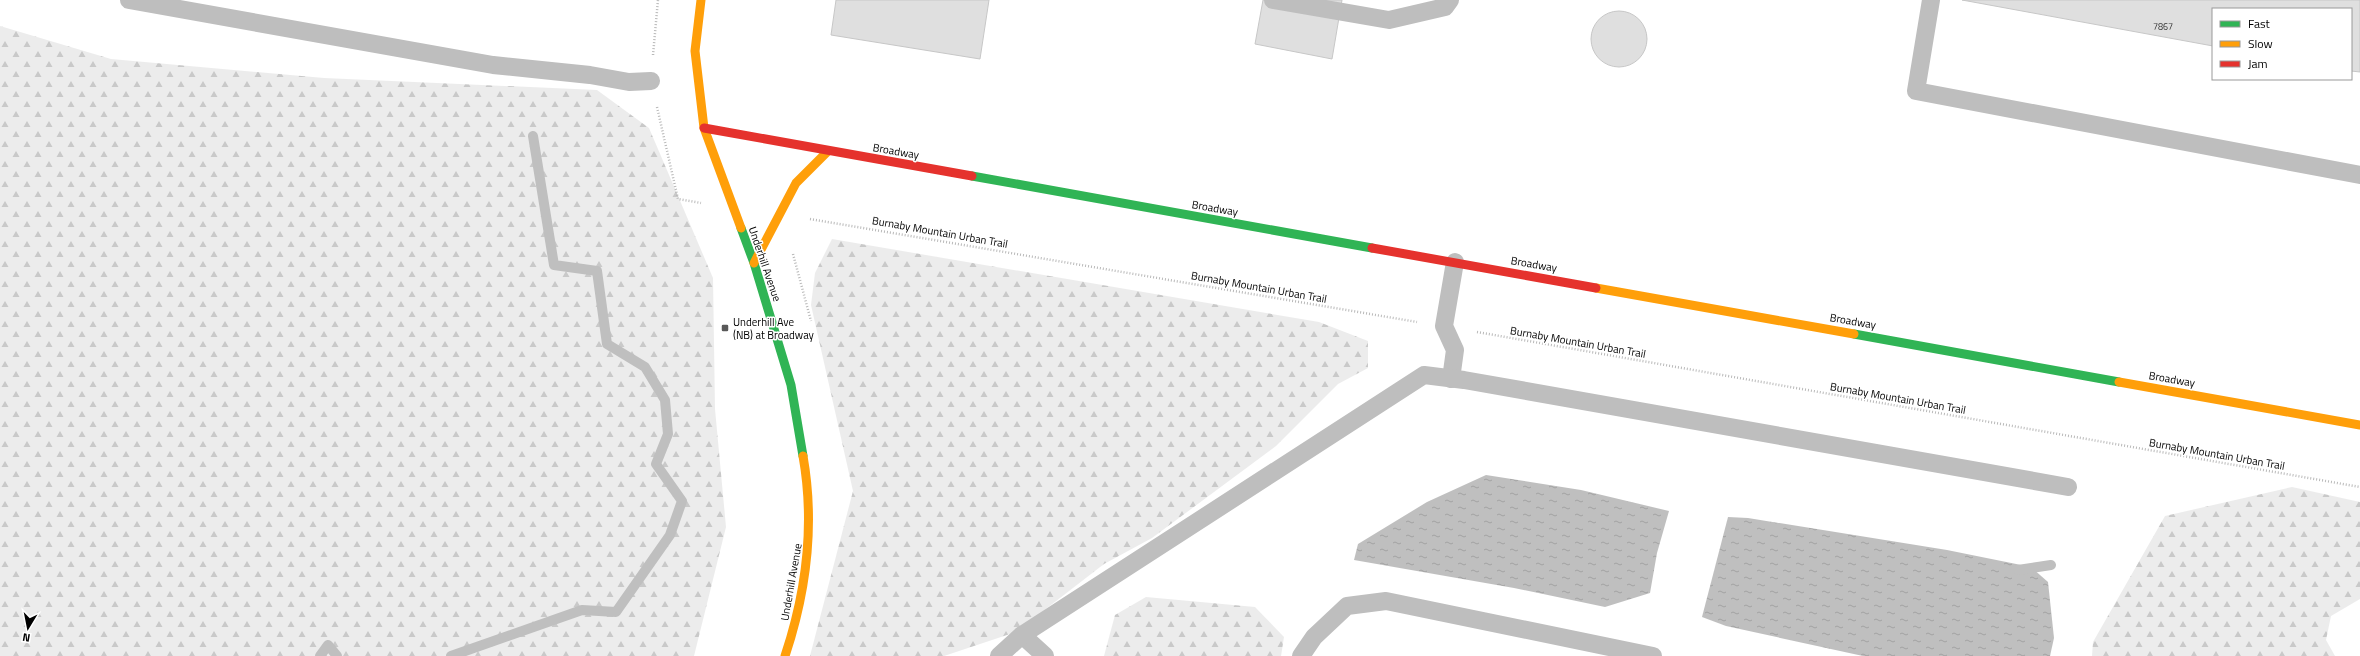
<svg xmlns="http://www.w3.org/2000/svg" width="2360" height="656" viewBox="0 0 2360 656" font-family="'Titillium Web',sans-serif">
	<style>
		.forest { fill: url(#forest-firs) }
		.water { fill: url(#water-ripples) }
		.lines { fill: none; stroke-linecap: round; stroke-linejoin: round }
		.stream { stroke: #bfbfbf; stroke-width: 10 }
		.building { fill: #dfdfdf; stroke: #c7c7c7 }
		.path { stroke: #b9b9b9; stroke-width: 2.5; stroke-dasharray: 1 2; stroke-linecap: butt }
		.lane { stroke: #bebebe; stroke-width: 18 }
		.fast { stroke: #30b455; stroke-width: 9 }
		.slow { stroke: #ff9f0a; stroke-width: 9 }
		.jam { stroke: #e5322d; stroke-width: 9 }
		.poi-dot { fill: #595959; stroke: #fff; stroke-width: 1.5 }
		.labels { text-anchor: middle; stroke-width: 3; stroke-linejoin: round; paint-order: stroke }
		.number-label { font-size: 9px; fill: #383838 }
		.street-label { font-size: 11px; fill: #000; stroke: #fff }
		.poi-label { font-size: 11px; fill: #000; stroke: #fff; text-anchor: start }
	</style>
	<defs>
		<pattern id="forest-firs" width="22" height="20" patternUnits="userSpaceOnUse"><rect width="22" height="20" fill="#ececec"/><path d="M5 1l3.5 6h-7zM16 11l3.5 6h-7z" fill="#c9c9c9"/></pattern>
		<pattern id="water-ripples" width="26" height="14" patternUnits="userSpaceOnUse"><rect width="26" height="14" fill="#bfbfbf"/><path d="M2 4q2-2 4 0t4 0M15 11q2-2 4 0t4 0" fill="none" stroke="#a2a2a2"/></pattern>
	</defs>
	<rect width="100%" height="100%" fill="#fff"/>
	<g class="forest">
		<polygon points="0,26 111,59 324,78 597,90 649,128 713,278 715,409 726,527 694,656 0,656"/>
		<polygon points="832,239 1319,322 1368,341 1368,368 1338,384 1276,446 1152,538 1104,564 1016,632 944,656 810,656 853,491 811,305 815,273"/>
		<polygon points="2292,487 2360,502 2360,599 2331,616 2326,640 2335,656 2092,656 2093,642 2165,516"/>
		<polygon points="1146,597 1255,607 1284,637 1281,656 1104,656 1115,615"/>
	</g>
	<g class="water">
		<polygon points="1486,475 1581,490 1669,511 1657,553 1650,593 1605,607 1514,588 1354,560 1358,544 1427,502"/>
		<polygon points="1728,517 1748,518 1947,550 2031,567 2048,582 2054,638 2050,656 1863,656 1726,626 1702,617"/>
	</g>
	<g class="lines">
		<g class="stream">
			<polyline points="2018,570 2051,565"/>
			<polyline points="320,656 328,645 337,656"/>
			<polyline points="451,656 582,610 616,612 670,535 682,501 656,464 668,434 665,400 645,367 607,344 597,271 554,265 533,136"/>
		</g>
	</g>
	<g class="building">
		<polygon points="836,0 989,0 980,59 831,35"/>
		<polygon points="1263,0 1342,0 1332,59 1255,44"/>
		<polygon points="1962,0 2360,0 2360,72 2351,71 2351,9 2213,9 2213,46"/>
		<circle cx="1619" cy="39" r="28"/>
	</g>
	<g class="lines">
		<g class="path">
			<polyline points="653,55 658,0"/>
			<polyline points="657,107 678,199 701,203"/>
			<polyline points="810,219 1417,322"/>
			<polyline points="793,254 811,321"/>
			<polyline points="1477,332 2360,487"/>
		</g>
		<g class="lane">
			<polyline points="129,0 493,65 590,75 629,82 651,81"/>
			<polyline points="1273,0 1389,20 1445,7 1450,0"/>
			<polyline points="1931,0 1916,91 2360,175"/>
			<polyline points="1451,379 1455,350 1444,326 1455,262"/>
			<polyline points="1022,635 1045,656"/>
			<polyline points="999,656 1022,635 1424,375 1464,380 2068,487"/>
			<polyline points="1301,656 1314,637 1347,606 1386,601 1653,656"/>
		</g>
		<g class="fast">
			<polyline points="972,176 1372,248"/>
			<polyline points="741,228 754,263 791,385 803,456"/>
			<polyline points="1854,334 2119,382"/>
		</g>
		<g class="slow">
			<polyline points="701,0 695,51 704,128 741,228"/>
			<polyline points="754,263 796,183 828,151"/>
			<polyline points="1596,288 1854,334"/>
			<polyline points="2119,382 2360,425"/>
			<path d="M785,656c22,-66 30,-132 18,-200"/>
		</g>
		<g class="jam">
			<polyline points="704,128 972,176"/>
			<polyline points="1372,248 1596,288"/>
		</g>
	</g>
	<rect class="poi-dot" x="721" y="324" width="8" height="8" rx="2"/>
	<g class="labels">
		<g class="number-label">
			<text x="2163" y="30">7867</text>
		</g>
		<g class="street-label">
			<text transform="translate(896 151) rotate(10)" y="4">Broadway</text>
			<text transform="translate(1215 208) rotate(10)" y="4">Broadway</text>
			<text transform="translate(940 232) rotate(10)" y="4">Burnaby Mountain Urban Trail</text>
			<text transform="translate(765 264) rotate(71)" y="4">Underhill Avenue</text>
			<text transform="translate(1534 264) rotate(10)" y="4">Broadway</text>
			<text transform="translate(1259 287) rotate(10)" y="4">Burnaby Mountain Urban Trail</text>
			<text transform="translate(1853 321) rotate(10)" y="4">Broadway</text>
			<text transform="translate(1578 342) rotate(10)" y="4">Burnaby Mountain Urban Trail</text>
			<text transform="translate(2172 379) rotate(10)" y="4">Broadway</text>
			<text transform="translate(1898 398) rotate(10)" y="4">Burnaby Mountain Urban Trail</text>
			<text transform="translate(2217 454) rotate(10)" y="4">Burnaby Mountain Urban Trail</text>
			<text transform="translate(791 582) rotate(-80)" y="4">Underhill Avenue</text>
		</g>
		<g class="poi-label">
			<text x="733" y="326">Underhill Ave<tspan x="733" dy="13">(NB) at Broadway</tspan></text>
		</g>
	</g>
	<rect x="2212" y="8" width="140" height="72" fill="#ffffff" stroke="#999999"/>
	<rect x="2220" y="21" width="20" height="6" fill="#30b455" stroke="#999999"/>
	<text x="2248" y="28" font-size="12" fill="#000000">Fast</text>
	<rect x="2220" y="41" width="20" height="6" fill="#ff9f0a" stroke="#999999"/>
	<text x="2248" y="48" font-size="12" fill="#000000">Slow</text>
	<rect x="2220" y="61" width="20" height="6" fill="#e5322d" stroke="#999999"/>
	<text x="2248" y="68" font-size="12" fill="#000000">Jam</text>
	<g transform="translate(28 628) rotate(190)" stroke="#ffffff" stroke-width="3" paint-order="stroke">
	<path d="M0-3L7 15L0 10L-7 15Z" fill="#000000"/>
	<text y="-6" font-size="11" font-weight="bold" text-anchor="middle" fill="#000000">N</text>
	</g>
</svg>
